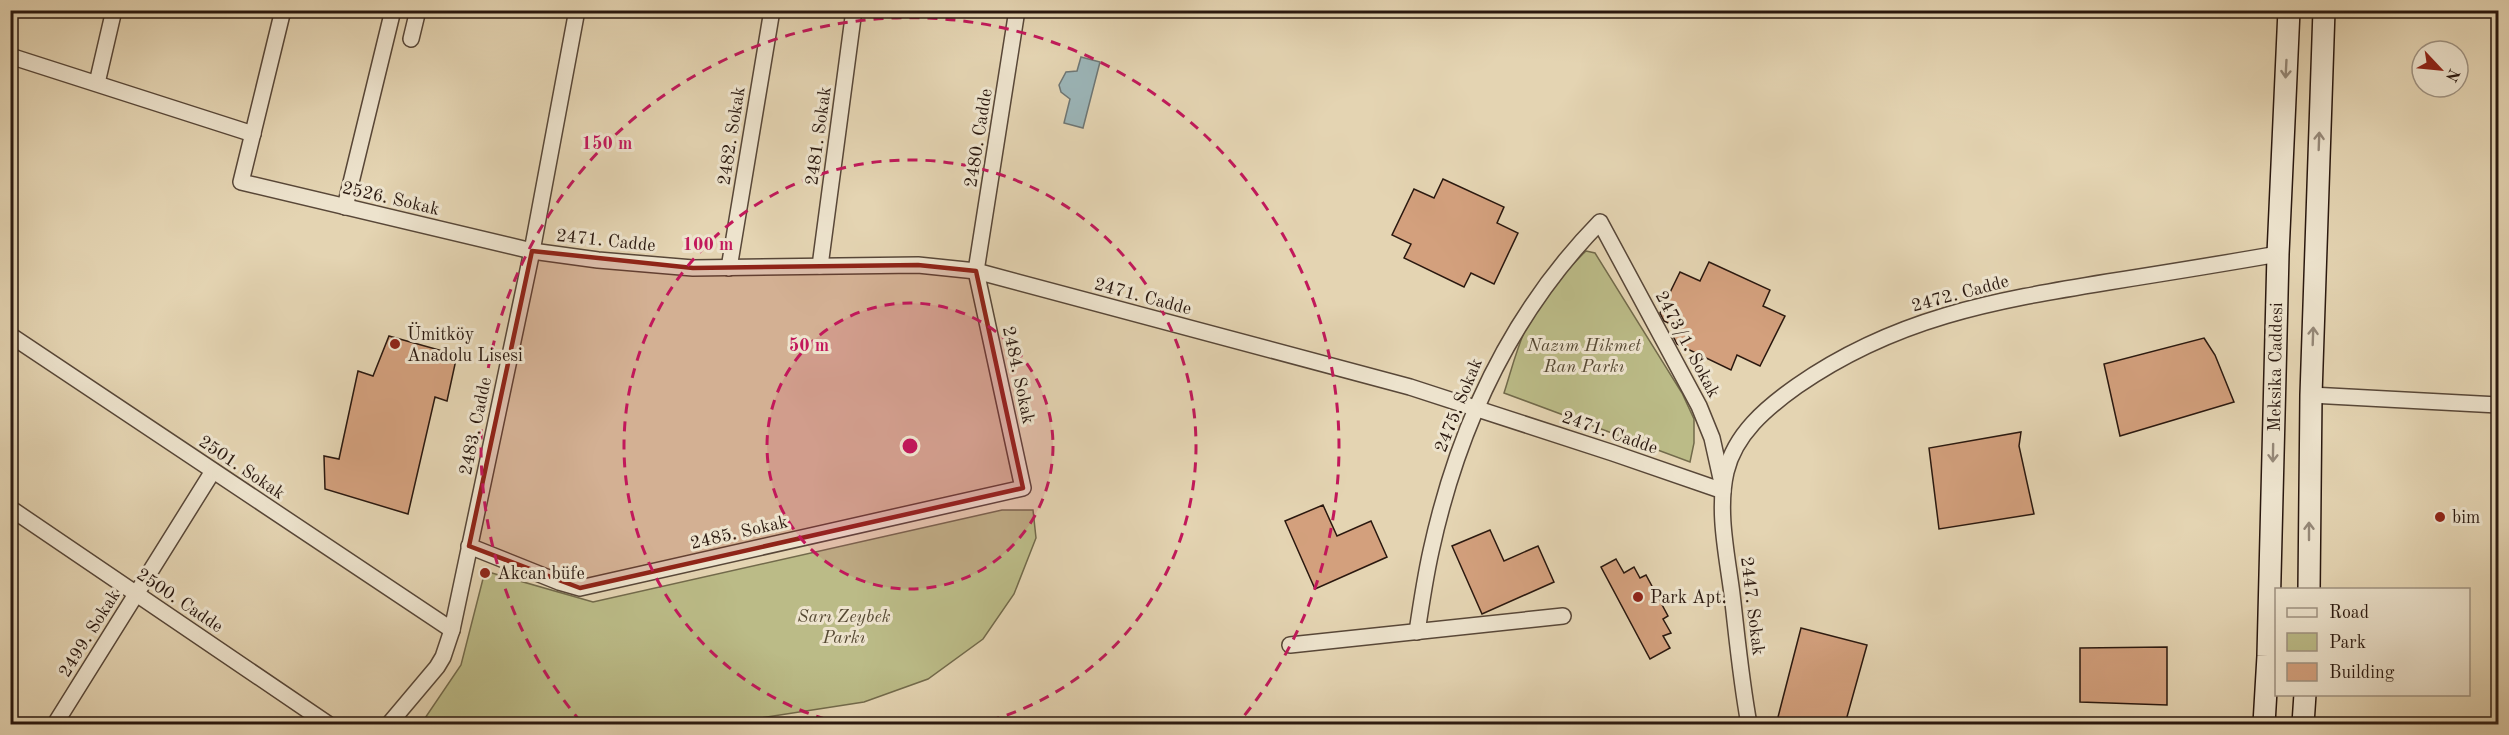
<svg xmlns="http://www.w3.org/2000/svg" width="2509" height="735" viewBox="0 0 2509 735" font-family="'Old Standard TT',serif">
	<style>
		.green { fill: #bbbb87; stroke: #726a4b; stroke-width: 1.5 }
		.water { fill: #9bb5b8; stroke: #6e7674; stroke-width: 1.5 }
		.building { fill: #d3a07d; stroke: #2a180f; stroke-width: 1.5 }
		.lines { fill: none; stroke-linecap: round; stroke-linejoin: round }
		.street-casing { stroke: #584738; stroke-width: 18 }
		.secondary-casing { stroke: #2a180f; stroke-width: 24 }
		.street { stroke: #ede3cd; stroke-width: 15 }
		.secondary { stroke: #ede3cd; stroke-width: 21 }
		.oneway { stroke: #958878 }
		.marked { fill: #8f2418; fill-opacity: 0.2; stroke: #8f2418; stroke-width: 4.5; stroke-linejoin: round }
		.ring { fill: none; stroke: #c2185b; stroke-width: 3; stroke-dasharray: 10 8 }
		.poi-dot { fill: #8f2418; stroke: #ede3cd; stroke-width: 2 }
		.labels { text-anchor: middle; stroke-width: 6; stroke-linejoin: round; paint-order: stroke }
		.street-label { font-size: 18px; fill: #2a180f; stroke: #ede3cd }
		.poi-label { font-size: 18px; fill: #2a180f; stroke: #ede3cd; text-anchor: start }
		.park-label { font-size: 18px; font-style: italic; fill: #564933; stroke: #ede3cd }
		.centre { fill: #c2185b; stroke: #ede3cd; stroke-width: 3 }
		.ring-label { font-size: 18px; text-anchor: middle; font-weight: bold; fill: #c2185b; stroke: #ede3cd; stroke-width: 6; stroke-linejoin: round; paint-order: stroke }
	</style>
	<rect width="100%" height="100%" fill="#e4d4b2"/>
	<filter id="stains"><feTurbulence type="fractalNoise" baseFrequency=".00333" numOctaves="4"/><feColorMatrix values="0 0 0 0 .2 0 0 0 0 .09 0 0 0 0 .02 0 0 0 .5 -.17"/></filter>
	<radialGradient id="worn" r=".72"><stop offset=".6" stop-color="#630" stop-opacity="0"/><stop offset="1" stop-color="#630" stop-opacity=".3"/></radialGradient>
	<g class="green">
		<path d="M1586,251l9,2 87,140 12,26v24l-4,19 -186,-69c8,-25 14,-50 26,-74 11,-21 39,-52 56,-68z"/>
		<polygon points="1002,510 1033,510 1036,538 1014,594 983,639 928,679 864,702 721,724 421,724 461,665 485,571 593,602"/>
	</g>
	<polygon class="water" points="1081,57 1100,62 1083,128 1064,123 1070,99 1061,92 1059,85 1066,72 1077,71"/>
	<g class="building">
		<polygon points="1443,179 1504,207 1497,223 1518,233 1494,284 1471,273 1464,287 1404,258 1411,244 1392,235 1414,189 1434,198"/>
		<polygon points="1709,262 1770,290 1763,306 1785,316 1760,366 1737,355 1731,370 1677,344 1673,336 1677,327 1664,321 1660,313 1680,272 1700,281"/>
		<polygon points="389,336 457,355 447,401 435,397 408,514 325,489 324,456 339,459 358,371 373,376"/>
		<polygon points="2204,338 2215,355 2234,402 2120,436 2104,364"/>
		<polygon points="2021,432 2019,446 2034,514 1939,529 1929,448"/>
		<polygon points="1323,505 1337,536 1371,521 1387,557 1315,589 1285,521"/>
		<polygon points="1490,530 1504,561 1538,546 1554,582 1482,614 1452,546"/>
		<polygon points="1616,559 1624,573 1634,567 1640,578 1646,575 1668,616 1663,619 1671,633 1663,636 1670,648 1650,659 1601,567"/>
		<polygon points="1801,628 1867,645 1845,724 1790,724 1777,721"/>
		<polygon points="2167,647 2167,705 2080,702 2080,648"/>
	</g>
	<g class="lines">
		<g class="street-casing">
			<g id="street">
				<polyline points="283,10 241,182 532,251 598,260 693,268 918,265 976,271 1410,387 1613,453 1723,491"/>
				<polyline points="411,39 418,10"/>
				<polyline points="10,56 253,134"/>
				<polyline points="97,83 114,10"/>
				<polyline points="345,207 393,10"/>
				<polyline points="820,266 854,10"/>
				<polyline points="729,268 772,10"/>
				<polyline points="10,335 452,630"/>
				<polyline points="2311,395 2498,405"/>
				<polyline points="10,508 328,724"/>
				<polyline points="469,546 559,582 580,588 1023,488 976,271 1017,10"/>
				<path d="M1417,632c4,-27 8,-54 14,-81 27,-124 80,-238 169,-329l99,184 13,32 10,45"/>
				<polyline points="1290,645 1563,616"/>
				<polyline points="55,724 213,471"/>
				<polyline points="389,724 437,667 443,657 452,630 532,251 577,10"/>
				<path d="M1749,724c-8,-43 -12,-87 -17,-130 -5,-39 -15,-83 -6,-122 9,-38 40,-64 71,-86 98,-68 195,-85 311,-104 57,-9 113,-18 170,-28"/>
			</g>
		</g>
		<g class="secondary-casing">
			<g id="secondary">
				<polyline points="2309,590 2311,395 2324,10"/>
				<polyline points="2264,724 2268,656 2278,254 2289,10"/>
				<polyline points="2303,724 2305,694"/>
			</g>
		</g>
		<use href="#street" class="street"/>
		<use href="#secondary" class="secondary"/>
	</g>
	<defs><path id="oneway-shaft" d="M-6 0H5M1.5-3L5.5 0L1.5 3" fill="none" stroke-width="1.6" stroke-linecap="round" stroke-linejoin="round" transform="scale(1.5)"/></defs>
	<g class="oneway">
		<use href="#oneway-shaft" transform="translate(2286 69) rotate(93)"/>
		<use href="#oneway-shaft" transform="translate(2319 141) rotate(-88)"/>
		<use href="#oneway-shaft" transform="translate(2313 336) rotate(-88)"/>
		<use href="#oneway-shaft" transform="translate(2273 453) rotate(91)"/>
		<use href="#oneway-shaft" transform="translate(2309 531) rotate(-90)"/>
	</g>
	<path class="marked" d="M532,251l161,17 225,-3 58,6 47,217 -443,100 -111,-42z"/>
	<circle cx="910" cy="446" r="143" fill="#c2185b" fill-opacity=".12"/>
	<g class="ring">
		<circle cx="910" cy="446" r="143"/>
		<path d="M843 724A286 286 0 1 1 977 724"/>
		<path d="M581 722A429 429 0 1 1 1239 722"/>
	</g>
	<g class="poi-dot">
		<circle cx="395" cy="344" r="6"/>
		<circle cx="2440" cy="517" r="6"/>
		<circle cx="485" cy="573" r="6"/>
		<circle cx="1638" cy="597" r="6"/>
	</g>
	<g class="labels">
		<g class="street-label">
			<text transform="translate(731 136) rotate(-81)" y="6">2482. Sokak</text>
			<text transform="translate(818 136) rotate(-82)" y="6">2481. Sokak</text>
			<text transform="translate(978 138) rotate(-81)" y="6">2480. Cadde</text>
			<text transform="translate(391 198) rotate(13)" y="6">2526. Sokak</text>
			<text transform="translate(606 240) rotate(6)" y="6">2471. Cadde</text>
			<text transform="translate(1960 293) rotate(-15)" y="6">2472. Cadde</text>
			<text transform="translate(1143 296) rotate(15)" y="6">2471. Cadde</text>
			<text transform="translate(1688 344) rotate(62)" y="6">2473/1. Sokak</text>
			<text transform="translate(2275 367) rotate(-89)" y="6">Meksika Caddesi</text>
			<text transform="translate(1019 375) rotate(78)" y="6">2484. Sokak</text>
			<text transform="translate(1458 405) rotate(-68)" y="6">2475. Sokak</text>
			<text transform="translate(475 426) rotate(-78)" y="6">2483. Cadde</text>
			<text transform="translate(1610 432) rotate(19)" y="6">2471. Cadde</text>
			<text transform="translate(242 467) rotate(34)" y="6">2501. Sokak</text>
			<text transform="translate(739 532) rotate(-13)" y="6">2485. Sokak</text>
			<text transform="translate(180 600) rotate(34)" y="6">2500. Cadde</text>
			<text transform="translate(1753 606) rotate(83)" y="6">2447. Sokak</text>
			<text transform="translate(89 633) rotate(-58)" y="6">2499. Sokak</text>
		</g>
		<g class="poi-label">
			<text x="407" y="340">Ümitköy<tspan x="407" dy="21">Anadolu Lisesi</tspan></text>
			<text x="2452" y="523">bim</text>
			<text x="497" y="579">Akcan büfe</text>
			<text x="1650" y="603">Park Apt.</text>
		</g>
		<g class="park-label">
			<text x="1584" y="351">Nazım Hikmet<tspan x="1584" dy="21">Ran Parkı</tspan></text>
			<text x="844" y="622">Sarı Zeybek<tspan x="844" dy="21">Parkı</tspan></text>
		</g>
	</g>
	<circle cx="910" cy="446" r="9" class="centre"/>
	<g class="ring-label">
		<text x="607" y="149">150 m</text>
		<text x="708" y="250">100 m</text>
		<text x="809" y="351">50 m</text>
	</g>
	<rect width="2509" height="735" fill="none" stroke="#e4d4b2" stroke-width="36"/>
	<rect x="12" y="12" width="2485" height="711" fill="none" stroke="#2a180f" stroke-width="3"/>
	<rect x="18" y="18" width="2473" height="699" fill="none" stroke="#2a180f" stroke-width="1.5"/>
	<rect x="2275" y="588" width="195" height="108" fill="#ede3cd" stroke="#9f9281" stroke-width="1.5"/>
	<rect x="2287" y="608" width="30" height="9" fill="#ede3cd" stroke="#9f9281" stroke-width="1.5"/>
	<text x="2329" y="618" font-size="18" fill="#2a180f">Road</text>
	<rect x="2287" y="633" width="30" height="18" fill="#bbbb87" stroke="#9f9281" stroke-width="1.5"/>
	<text x="2329" y="648" font-size="18" fill="#2a180f">Park</text>
	<rect x="2287" y="663" width="30" height="18" fill="#d3a07d" stroke="#9f9281" stroke-width="1.5"/>
	<text x="2329" y="678" font-size="18" fill="#2a180f">Building</text>
	<g transform="translate(2440 69) rotate(116)"><circle r="28" fill="#ede3cd" stroke="#9f9281" stroke-width="1.5"/>
	<path d="M0-4.5L10 22L0 15L-10 22Z" fill="#8f2418"/>
	<text y="-9" font-size="16" font-weight="bold" text-anchor="middle" fill="#2a180f">N</text>
	</g>
	<rect width="100%" height="100%" filter="url(#stains)"/>
	<rect width="100%" height="100%" fill="url(#worn)"/>
</svg>
